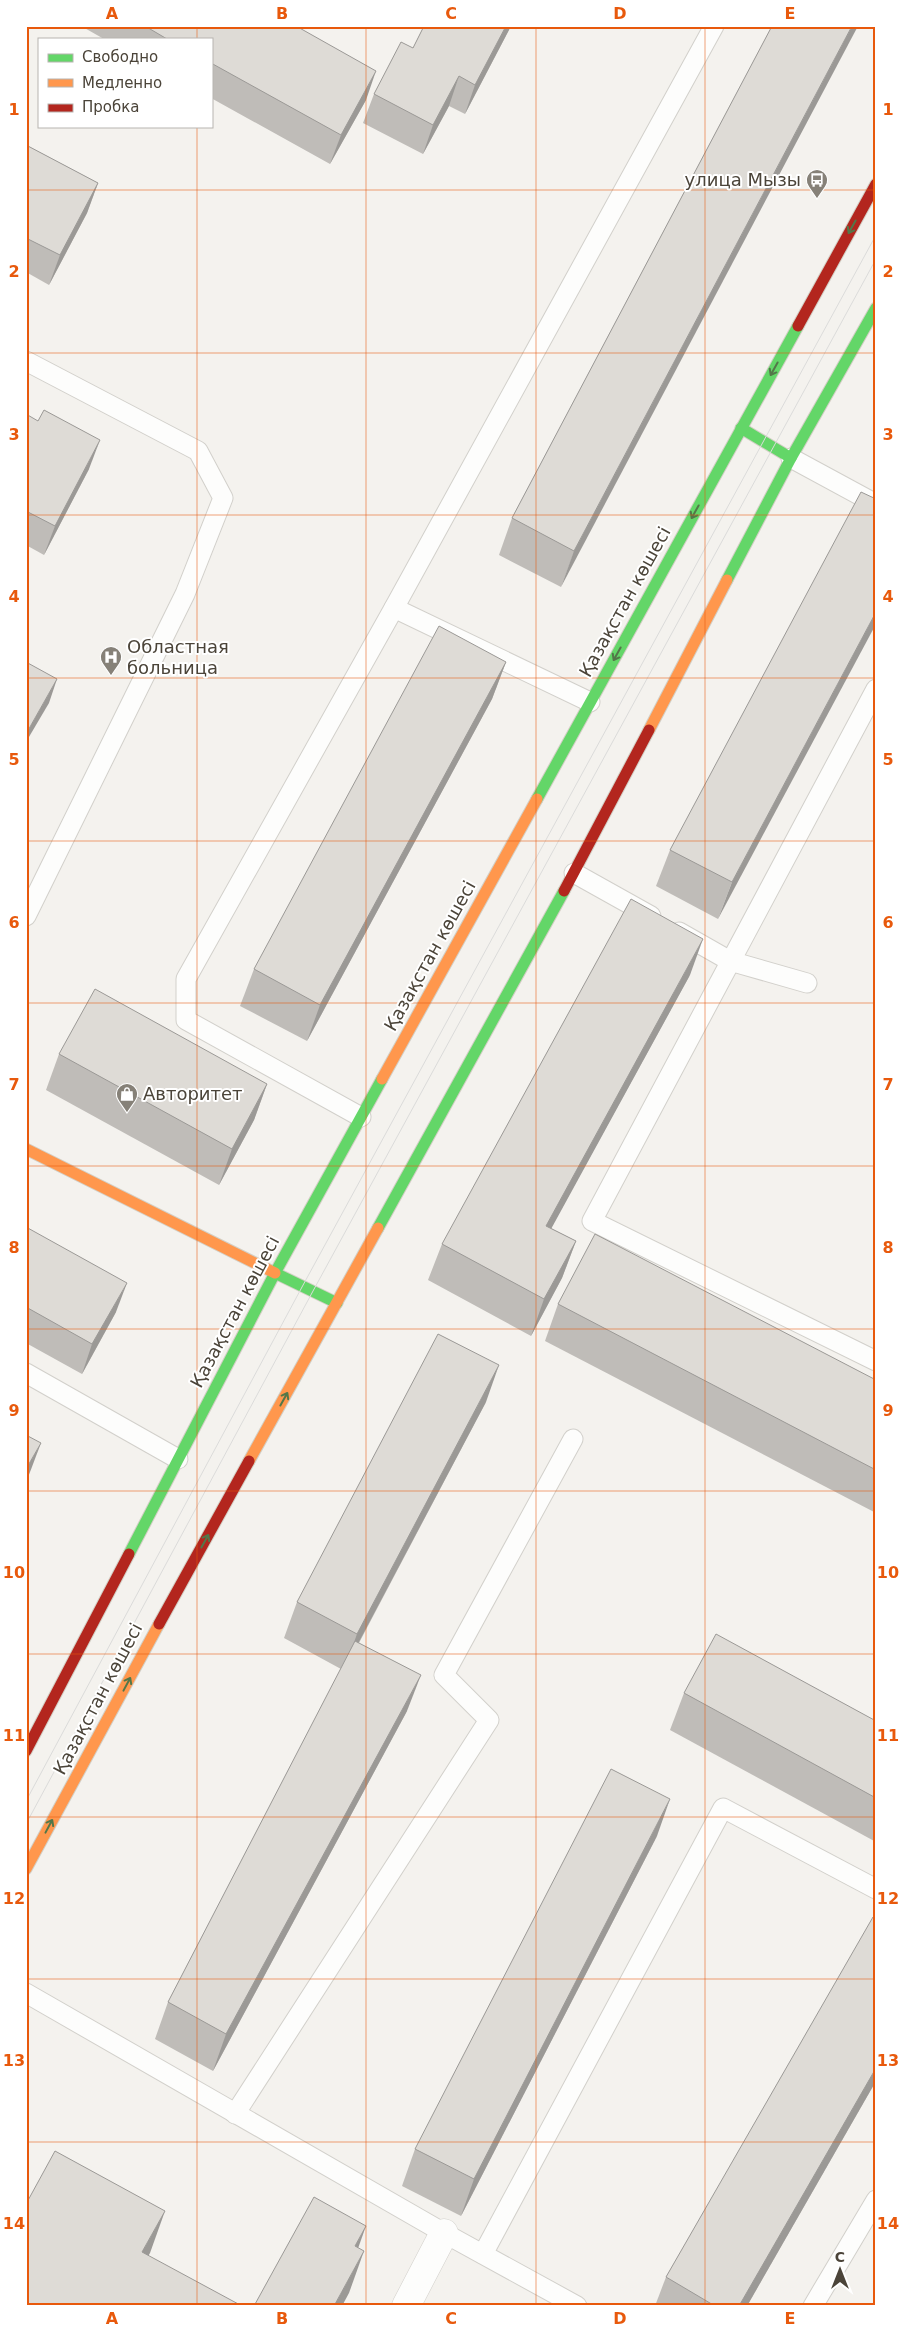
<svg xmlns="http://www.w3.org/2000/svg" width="902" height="2332" viewBox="0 0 902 2332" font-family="'DejaVu Sans',sans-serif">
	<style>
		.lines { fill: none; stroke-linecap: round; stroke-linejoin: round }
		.lane-casing { stroke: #d2d0cb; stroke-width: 21 }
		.street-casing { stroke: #d2d0cb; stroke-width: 29 }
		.fast-casing { stroke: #d3cfc5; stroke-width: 13 }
		.slow-casing { stroke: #d3cfc5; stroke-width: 13 }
		.jam-casing { stroke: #d3cfc5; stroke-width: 13 }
		.lane { stroke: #fdfdfc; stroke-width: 19 }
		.street { stroke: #fdfdfc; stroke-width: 28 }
		.fast { stroke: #63d668; stroke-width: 11 }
		.slow { stroke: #ff974d; stroke-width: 11 }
		.jam { stroke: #b3261e; stroke-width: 11 }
		.tram { stroke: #dbdbda; stroke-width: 1 }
		.wall { fill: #bfbcb8 }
		.shaded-wall { fill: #9b9996 }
		.building { fill: #dedbd6; stroke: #9b9996 }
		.oneway { stroke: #537749 }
		.grid { fill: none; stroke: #e8590c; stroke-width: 1; stroke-opacity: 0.55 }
		.labels { text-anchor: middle; stroke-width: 4; stroke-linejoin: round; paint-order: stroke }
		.poi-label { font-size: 18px; fill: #4b4439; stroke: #fff; text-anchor: start }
		.street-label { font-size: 18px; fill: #4b4439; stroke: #fff }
		.neatline { fill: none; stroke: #e8590c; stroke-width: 2 }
		.grid-label { font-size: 16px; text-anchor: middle; font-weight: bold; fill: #e8590c }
	</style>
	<rect width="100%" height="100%" fill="#f4f2ee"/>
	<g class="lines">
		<g class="lane-casing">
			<g id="lane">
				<polyline points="26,361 198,451 223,498 185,594 26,916"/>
				<polyline points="791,458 876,504"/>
				<polyline points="394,608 590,702"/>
				<polyline points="876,689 592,1221 876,1361"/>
				<polyline points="574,873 651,916"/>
				<polyline points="679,932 730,961 807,983"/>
				<polyline points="361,1117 186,1020 186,979 394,608 714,26"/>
				<polyline points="26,1373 178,1459"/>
				<polyline points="26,1993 444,2233 577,2306"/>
				<polyline points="235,2114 489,1720 444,1675 573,1439"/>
				<polyline points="483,2254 723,1808 876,1889"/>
				<polyline points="813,2306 876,2200"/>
			</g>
		</g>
		<g class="street-casing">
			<polyline id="street" points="406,2306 444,2233"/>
		</g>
		<g class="fast-casing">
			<g id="fast">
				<polyline points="741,428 791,458"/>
				<polyline points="727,580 791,458 876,308"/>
				<polyline points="537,799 798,326"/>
				<polyline points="378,1228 564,891"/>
				<polyline points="275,1273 337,1303"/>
				<polyline points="129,1554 275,1273 382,1079"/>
			</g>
		</g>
		<g class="slow-casing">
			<g id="slow">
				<polyline points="649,730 727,580"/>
				<polyline points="382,1079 537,799"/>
				<polyline points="26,1149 275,1273"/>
				<polyline points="249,1461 378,1228"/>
				<polyline points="26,1869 159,1624"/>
			</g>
		</g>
		<g class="jam-casing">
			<g id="jam">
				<polyline points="798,326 876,184"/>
				<polyline points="564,891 649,730"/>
				<polyline points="159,1624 249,1461"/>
				<polyline points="26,1751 129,1554"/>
			</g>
		</g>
		<use href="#lane" class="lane"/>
		<use href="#street" class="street"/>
		<use href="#fast" class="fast"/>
		<use href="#slow" class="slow"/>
		<use href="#jam" class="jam"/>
		<g class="tram">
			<polyline points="26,1801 302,1287 876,235"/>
			<polyline points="26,1824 313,1291 876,259"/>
		</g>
	</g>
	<g class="wall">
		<polygon points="81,26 296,26 366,100 330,164 211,98 211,39 104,39"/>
		<polygon points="424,26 511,26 465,114 449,106 423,154 363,123 374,94 413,48"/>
		<polygon points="772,26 561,587 499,555 512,518"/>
		<polygon points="26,145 98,183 87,213 49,285 26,272"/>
		<polygon points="26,414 89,469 44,555 26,545"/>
		<polygon points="876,499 718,919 656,886 670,850"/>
		<polygon points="506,662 492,699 307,1041 240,1006 254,969"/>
		<polygon points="690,975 551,1228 576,1241 562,1278 531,1336 428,1280 442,1244"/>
		<polygon points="59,1054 267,1084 254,1120 219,1185 46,1090"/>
		<polygon points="26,1227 116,1312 82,1374 26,1343"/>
		<polygon points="558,1304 876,1380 876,1513 545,1341"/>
		<polygon points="486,1402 359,1643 407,1711 213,2071 155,2039 168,2002 341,1669 284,1638 297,1602"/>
		<polygon points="684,1693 876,1721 876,1842 670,1730"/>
		<polygon points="657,1836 461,2216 402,2186 415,2149"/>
		<polygon points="876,1919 876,2081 747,2306 655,2306 666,2277"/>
	</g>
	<g class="shaded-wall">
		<polygon points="506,26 511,26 465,114 475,85"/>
		<polygon points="852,26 858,26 561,587 574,551"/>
		<polygon points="376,71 366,100 330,164 341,135"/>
		<polygon points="459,76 449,106 423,154 433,125"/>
		<polygon points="98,183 87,213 49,285 60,255"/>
		<polygon points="100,440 89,469 44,555 55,526"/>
		<polygon points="876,612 876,624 718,919 732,882"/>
		<polygon points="506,662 492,699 307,1041 320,1005"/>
		<polygon points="57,679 49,703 26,742 26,734"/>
		<polygon points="703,939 690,975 533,1262 546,1226"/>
		<polygon points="267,1084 254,1120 219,1185 232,1149"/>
		<polygon points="576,1241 562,1278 531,1336 544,1299"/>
		<polygon points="127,1283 116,1312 82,1374 92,1344"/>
		<polygon points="499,1365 486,1402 344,1670 357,1634"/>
		<polygon points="41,1443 27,1480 26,1482 26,1469"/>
		<polygon points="421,1675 407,1711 213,2071 226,2034"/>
		<polygon points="670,1799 657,1836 461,2216 474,2179"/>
		<polygon points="876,2068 876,2081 747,2306 739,2306"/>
		<polygon points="165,2211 150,2253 127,2293 142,2252"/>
		<polygon points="366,2226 351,2268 355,2246"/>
		<polygon points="364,2251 349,2293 342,2306 334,2306"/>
	</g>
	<g class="building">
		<polygon points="145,26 296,26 376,71 341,135 211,63 211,39 167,39"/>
		<polygon points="424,26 506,26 475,85 459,76 433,125 374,94 401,42 413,48"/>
		<polygon points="772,26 852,26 574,551 512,518"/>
		<polygon points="26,145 98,183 60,255 26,238"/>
		<polygon points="44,410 100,440 55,526 26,511 26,414 38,421"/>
		<polygon points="861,492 876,499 876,612 732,882 670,850"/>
		<polygon points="439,626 506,662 320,1005 254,969"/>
		<polygon points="26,662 57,679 26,734"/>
		<polygon points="631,899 703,939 546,1226 576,1241 544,1299 442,1244"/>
		<polygon points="95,989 267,1084 232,1149 59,1054"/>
		<polygon points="26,1227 127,1283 92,1344 26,1307"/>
		<polygon points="595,1234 876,1380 876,1470 558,1304"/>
		<polygon points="438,1334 499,1365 357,1634 297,1602"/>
		<polygon points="26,1435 41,1443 26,1469"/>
		<polygon points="716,1634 876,1721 876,1798 684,1693"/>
		<polygon points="355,1641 421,1675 226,2034 168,2002"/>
		<polygon points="611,1769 670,1799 474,2179 415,2149"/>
		<polygon points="873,1917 876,1919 876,2068 739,2306 715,2306 666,2277"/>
		<polygon points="55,2151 165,2211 142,2252 242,2306 26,2306 26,2204"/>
		<polygon points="314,2197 366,2226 355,2246 364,2251 334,2306 254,2306"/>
	</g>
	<defs><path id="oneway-shaft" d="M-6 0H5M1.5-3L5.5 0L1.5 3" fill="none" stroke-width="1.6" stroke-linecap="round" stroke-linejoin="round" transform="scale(1.25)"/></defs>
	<g class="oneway">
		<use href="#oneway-shaft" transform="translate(852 227) rotate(119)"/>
		<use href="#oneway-shaft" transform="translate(774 369) rotate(119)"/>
		<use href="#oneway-shaft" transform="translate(695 512) rotate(119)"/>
		<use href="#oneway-shaft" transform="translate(617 654) rotate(119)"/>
		<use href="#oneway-shaft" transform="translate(284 1399) rotate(-61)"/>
		<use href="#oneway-shaft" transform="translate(205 1541) rotate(-61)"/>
		<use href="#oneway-shaft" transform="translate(127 1684) rotate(-62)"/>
		<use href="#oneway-shaft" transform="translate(49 1826) rotate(-62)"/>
	</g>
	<path class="grid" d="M197,26v13M366,26v2280M536,26v2280M705,26v2280M197,126v2180M26,190h850M26,353h850M26,515h850M26,678h850M26,841h850M26,1003h850M26,1166h850M26,1329h850M26,1491h850M26,1654h850M26,1817h850M26,1979h850M26,2142h850"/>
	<defs>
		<g id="bus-pin" transform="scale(1.125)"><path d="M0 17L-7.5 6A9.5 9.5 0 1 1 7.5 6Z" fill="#868178" stroke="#fff"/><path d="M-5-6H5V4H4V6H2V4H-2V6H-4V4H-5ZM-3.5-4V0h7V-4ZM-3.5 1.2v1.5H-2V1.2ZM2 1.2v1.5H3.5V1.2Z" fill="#fff"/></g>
		<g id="hospital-pin" transform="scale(1.125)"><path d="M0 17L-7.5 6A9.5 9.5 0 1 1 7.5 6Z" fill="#868178" stroke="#fff"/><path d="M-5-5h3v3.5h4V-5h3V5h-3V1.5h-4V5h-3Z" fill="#fff"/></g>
		<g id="shop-pin" transform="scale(1.125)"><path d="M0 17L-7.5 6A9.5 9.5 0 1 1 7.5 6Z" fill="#868178" stroke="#fff"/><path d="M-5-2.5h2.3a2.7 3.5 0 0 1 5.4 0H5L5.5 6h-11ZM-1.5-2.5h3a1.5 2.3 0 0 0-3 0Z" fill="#fff"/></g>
	</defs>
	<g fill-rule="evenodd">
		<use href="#bus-pin" x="817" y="180"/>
		<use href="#hospital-pin" x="111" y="657"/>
		<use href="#shop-pin" x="127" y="1094"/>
	</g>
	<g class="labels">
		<g class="poi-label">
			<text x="801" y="186" text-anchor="end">улица Мызы</text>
			<text x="127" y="653">Областная<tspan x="127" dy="21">больница</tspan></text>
			<text x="143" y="1100">Авторитет</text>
		</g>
		<g class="street-label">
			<text transform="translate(625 602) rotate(-61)" y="6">Қазақстан көшесі</text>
			<text transform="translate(430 956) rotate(-61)" y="6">Қазақстан көшесі</text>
			<text transform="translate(235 1312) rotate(-62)" y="6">Қазақстан көшесі</text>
			<text transform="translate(98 1699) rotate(-62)" y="6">Қазақстан көшесі</text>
		</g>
	</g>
	<rect width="902" height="2332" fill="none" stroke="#ffffff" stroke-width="55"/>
	<rect x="38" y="38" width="175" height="90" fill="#ffffff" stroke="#b7b4b0"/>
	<rect x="48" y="54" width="25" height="8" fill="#63d668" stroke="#b7b4b0"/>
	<text x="82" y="62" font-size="15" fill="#4b4439">Свободно</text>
	<rect x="48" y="79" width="25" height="8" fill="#ff974d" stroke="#b7b4b0"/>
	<text x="82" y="88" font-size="15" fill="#4b4439">Медленно</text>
	<rect x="48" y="104" width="25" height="8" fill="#b3261e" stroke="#b7b4b0"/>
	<text x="82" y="112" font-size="15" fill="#4b4439">Пробка</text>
	<g transform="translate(840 2270)" stroke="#ffffff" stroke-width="4" paint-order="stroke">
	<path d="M0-4L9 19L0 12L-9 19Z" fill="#4b4439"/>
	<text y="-8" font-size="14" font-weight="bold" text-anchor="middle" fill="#4b4439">С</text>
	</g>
	<rect x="28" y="28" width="846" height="2276" class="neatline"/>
	<g class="grid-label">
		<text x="112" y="19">A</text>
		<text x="282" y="19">B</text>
		<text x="451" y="19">C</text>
		<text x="620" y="19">D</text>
		<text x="790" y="19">E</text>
		<text x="14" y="115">1</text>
		<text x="888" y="115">1</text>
		<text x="14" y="277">2</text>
		<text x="888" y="277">2</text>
		<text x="14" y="440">3</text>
		<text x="888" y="440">3</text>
		<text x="14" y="602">4</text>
		<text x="888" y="602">4</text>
		<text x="14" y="765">5</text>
		<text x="888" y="765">5</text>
		<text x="14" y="928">6</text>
		<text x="888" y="928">6</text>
		<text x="14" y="1090">7</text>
		<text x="888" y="1090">7</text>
		<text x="14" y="1253">8</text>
		<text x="888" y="1253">8</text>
		<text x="14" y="1416">9</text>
		<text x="888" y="1416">9</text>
		<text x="14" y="1578">10</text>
		<text x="888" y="1578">10</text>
		<text x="14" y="1741">11</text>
		<text x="888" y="1741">11</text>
		<text x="14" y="1904">12</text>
		<text x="888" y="1904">12</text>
		<text x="14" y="2066">13</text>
		<text x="888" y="2066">13</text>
		<text x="14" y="2229">14</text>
		<text x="888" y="2229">14</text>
		<text x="112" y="2324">A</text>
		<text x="282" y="2324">B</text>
		<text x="451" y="2324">C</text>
		<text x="620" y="2324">D</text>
		<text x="790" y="2324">E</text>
	</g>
</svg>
